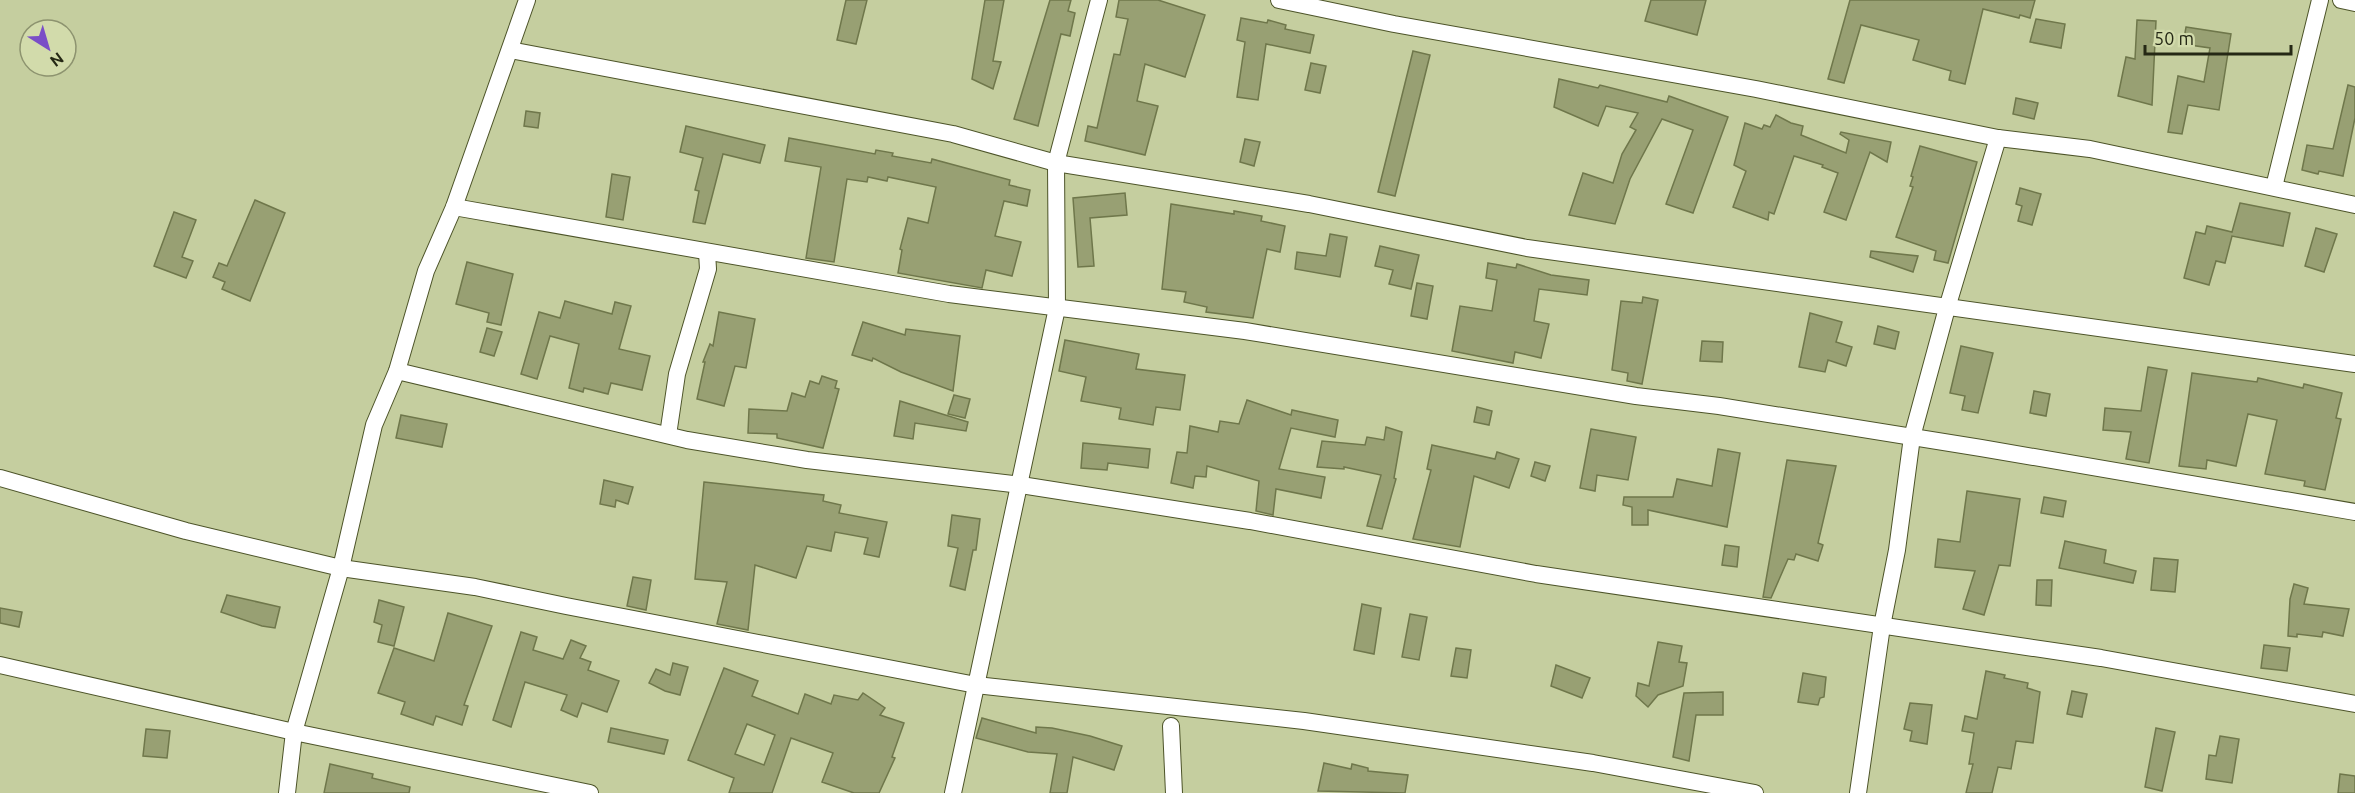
<svg xmlns="http://www.w3.org/2000/svg" width="2355" height="793" viewBox="0 0 2355 793" font-family="Ubuntu,sans-serif">
	<style>
		.building { fill: #98a073; stroke: #6f774b; stroke-width: 1.5; fill-rule: evenodd }
		.lines { fill: none; stroke-linecap: round; stroke-linejoin: round }
		.minor-casing { stroke: #4d5429; stroke-width: 18 }
		.minor { stroke: #fff; stroke-width: 16 }
	</style>
	<rect width="100%" height="100%" fill="#c5ce9f"/>
	<g class="building">
		<polygon points="846,0 867,0 856,44 837,40"/>
		<polygon points="985,0 1004,0 993,61 1001,62 993,89 972,79"/>
		<polygon points="1050,0 1071,0 1068,11 1075,13 1070,36 1061,34 1038,126 1014,119"/>
		<polygon points="1119,0 1158,0 1205,15 1185,77 1145,64 1137,101 1158,106 1145,155 1085,141 1088,126 1097,128 1114,54 1120,55 1128,19 1116,17"/>
		<polygon points="1651,0 1706,0 1697,35 1645,21"/>
		<polygon points="1850,0 2035,0 2030,18 2020,15 2019,18 1983,9 1965,84 1949,80 1951,71 1913,60 1919,40 1861,25 1844,83 1828,79"/>
		<polygon points="1241,18 1267,23 1268,20 1286,25 1285,29 1314,35 1310,53 1266,44 1258,100 1237,97 1245,42 1237,40"/>
		<polygon points="2036,19 2065,24 2061,48 2030,42"/>
		<polygon points="2137,20 2156,21 2152,105 2118,96 2126,57 2135,59"/>
		<polygon points="2186,27 2231,34 2219,110 2188,105 2182,134 2168,132 2178,76 2204,82 2210,48 2183,44"/>
		<polygon points="1413,51 1430,55 1395,196 1378,192"/>
		<polygon points="1311,63 1326,66 1320,93 1305,90"/>
		<polygon points="1559,79 1598,88 1600,85 1667,102 1669,96 1728,117 1693,213 1666,204 1693,130 1662,119 1630,179 1615,224 1569,215 1583,173 1613,183 1622,154 1636,130 1630,127 1638,113 1606,106 1598,126 1554,107"/>
		<polygon points="2348,85 2355,87 2355,118 2343,176 2319,171 2318,174 2302,170 2307,145 2333,149"/>
		<polygon points="2016,98 2038,103 2034,119 2013,114"/>
		<polygon points="526,111 540,113 538,128 524,126"/>
		<polygon points="1776,115 1791,123 1803,126 1801,135 1846,153 1849,140 1840,134 1841,132 1891,142 1887,162 1870,152 1846,220 1824,212 1838,173 1822,167 1823,165 1794,156 1774,214 1769,212 1768,220 1733,207 1746,171 1734,165 1745,123 1762,129 1764,125 1770,127"/>
		<polygon points="686,126 765,145 760,163 723,154 705,224 693,222 699,191 695,190 703,158 680,152"/>
		<polygon points="789,138 875,154 876,150 893,153 892,156 931,163 932,159 1010,180 1009,185 1030,190 1027,206 1004,201 995,236 1021,242 1012,276 986,270 982,288 898,273 902,250 900,249 908,218 928,223 936,187 888,177 887,181 868,177 867,182 847,179 834,262 806,258 821,167 785,161"/>
		<polygon points="1245,139 1260,142 1254,166 1240,162"/>
		<polygon points="1920,146 1977,162 1948,263 1934,260 1936,251 1896,237 1913,187 1910,186 1913,177 1911,176"/>
		<polygon points="612,174 630,177 623,220 606,217"/>
		<polygon points="2020,188 2041,194 2032,225 2018,221 2022,206 2016,204"/>
		<polygon points="1125,193 1127,215 1090,218 1094,266 1078,267 1073,198"/>
		<polygon points="255,200 285,213 250,301 222,289 225,282 213,277 219,263 227,266"/>
		<polygon points="2240,203 2290,213 2283,246 2232,236 2225,263 2216,261 2209,285 2184,278 2196,232 2205,234 2207,226 2232,232"/>
		<polygon points="1171,204 1234,214 1234,211 1262,216 1261,221 1285,226 1280,252 1267,249 1253,318 1206,312 1207,307 1184,302 1186,292 1162,289"/>
		<polygon points="174,212 196,220 182,257 193,261 186,278 154,266"/>
		<polygon points="2316,228 2337,234 2324,272 2305,266"/>
		<polygon points="1330,234 1347,237 1340,277 1295,269 1297,252 1326,256"/>
		<polygon points="1380,246 1419,255 1411,289 1389,284 1393,270 1375,266"/>
		<polygon points="1871,251 1918,256 1913,272 1870,257"/>
		<polygon points="467,262 513,274 501,325 487,322 489,313 456,304"/>
		<polygon points="1488,263 1516,268 1517,264 1551,275 1589,280 1587,295 1539,289 1534,321 1549,324 1541,358 1515,352 1513,363 1452,351 1460,306 1492,311 1497,280 1486,278"/>
		<polygon points="1417,283 1433,286 1427,319 1411,316"/>
		<polygon points="1643,297 1658,300 1642,384 1627,381 1628,373 1612,370 1621,301 1642,303"/>
		<polygon points="565,301 612,314 615,302 631,306 619,349 650,356 642,390 611,383 608,394 584,388 583,392 569,388 579,344 550,336 537,379 521,374 539,312 560,318"/>
		<polygon points="719,312 755,319 746,368 735,366 724,406 697,399 705,362 703,362 710,344 713,346"/>
		<polygon points="1810,313 1842,322 1836,342 1852,347 1846,366 1828,360 1825,372 1799,367"/>
		<polygon points="863,322 905,335 906,329 960,336 953,391 901,372 873,358 872,361 852,355"/>
		<polygon points="1878,326 1899,332 1895,349 1874,344"/>
		<polygon points="487,328 502,332 494,356 480,352"/>
		<polygon points="1065,340 1139,354 1136,369 1185,375 1180,410 1156,407 1153,425 1119,419 1121,408 1081,401 1086,377 1059,371"/>
		<polygon points="1702,341 1723,342 1722,362 1700,361"/>
		<polygon points="1961,346 1993,353 1978,413 1962,410 1965,396 1950,393"/>
		<polygon points="2148,367 2167,370 2149,463 2126,459 2131,432 2103,430 2105,408 2141,411"/>
		<polygon points="2192,373 2257,382 2258,378 2303,388 2304,384 2342,393 2336,418 2341,419 2325,490 2304,486 2305,481 2265,474 2277,420 2248,414 2236,466 2207,460 2206,469 2179,466"/>
		<polygon points="822,376 837,381 835,388 839,389 823,448 777,438 777,434 748,433 749,409 787,411 792,393 805,397 810,381 819,384"/>
		<polygon points="2034,391 2050,394 2046,416 2030,413"/>
		<polygon points="954,395 970,399 965,418 948,414"/>
		<polygon points="1247,400 1291,415 1292,410 1338,420 1335,437 1291,428 1279,469 1325,477 1321,498 1276,489 1273,515 1256,511 1259,481 1207,466 1206,477 1195,476 1193,488 1171,483 1177,452 1187,453 1190,426 1218,432 1220,421 1239,424"/>
		<polygon points="900,401 968,422 966,431 915,423 913,439 894,436"/>
		<polygon points="1477,407 1492,411 1489,425 1474,422"/>
		<polygon points="401,415 447,424 442,447 396,438"/>
		<polygon points="1386,427 1402,432 1394,478 1396,479 1382,529 1367,526 1381,475 1344,467 1344,469 1317,467 1322,441 1365,445 1367,437 1384,440"/>
		<polygon points="1591,429 1636,437 1628,480 1597,475 1595,491 1580,488"/>
		<polygon points="1083,443 1150,449 1148,468 1108,463 1107,470 1081,468"/>
		<polygon points="1432,445 1495,459 1497,452 1519,459 1509,488 1474,476 1460,547 1413,539 1431,470 1427,469"/>
		<polygon points="1718,449 1740,453 1727,527 1648,510 1648,525 1632,525 1632,507 1623,505 1624,497 1673,497 1677,479 1712,486"/>
		<polygon points="1787,460 1836,466 1818,543 1823,545 1818,561 1796,554 1794,560 1788,559 1771,598 1763,597"/>
		<polygon points="1535,462 1550,466 1545,481 1531,476"/>
		<polygon points="604,480 633,487 628,504 616,500 615,507 600,504"/>
		<polygon points="704,482 824,495 823,501 841,505 839,513 887,522 879,557 864,554 868,538 835,532 831,551 807,546 796,578 755,565 748,630 717,624 727,582 695,579"/>
		<polygon points="1967,491 2020,499 2010,566 1999,565 1984,615 1963,609 1975,571 1935,567 1938,539 1960,542"/>
		<polygon points="2044,497 2066,501 2063,517 2041,513"/>
		<polygon points="952,515 980,519 976,550 973,550 965,590 950,586 958,548 948,546"/>
		<polygon points="2065,541 2106,550 2104,563 2136,571 2133,583 2059,568"/>
		<polygon points="1725,545 1739,547 1737,567 1722,565"/>
		<polygon points="2154,558 2178,560 2175,592 2151,590"/>
		<polygon points="633,577 651,580 646,610 627,606"/>
		<polygon points="2037,580 2052,580 2051,606 2036,605"/>
		<polygon points="2294,584 2308,588 2304,604 2349,609 2343,636 2323,632 2322,637 2297,634 2297,637 2288,636 2290,599"/>
		<polygon points="227,595 280,607 275,628 262,626 221,612"/>
		<polygon points="379,600 404,607 394,646 378,642 382,625 374,622"/>
		<polygon points="1362,604 1381,608 1374,654 1354,650"/>
		<polygon points="0,608 22,612 19,627 0,623"/>
		<polygon points="448,613 492,626 464,705 468,706 462,725 436,716 433,725 401,714 405,702 378,693 394,648 434,661"/>
		<polygon points="1410,614 1427,617 1419,660 1402,657"/>
		<polygon points="521,632 537,637 533,650 563,659 571,640 586,646 580,658 591,662 588,670 619,681 607,712 582,703 577,717 561,710 567,695 525,682 511,727 493,720"/>
		<polygon points="1658,642 1682,646 1679,662 1687,663 1683,686 1658,695 1648,707 1636,696 1638,683 1649,686"/>
		<polygon points="2264,645 2290,648 2287,671 2261,668"/>
		<polygon points="1456,648 1471,650 1467,678 1451,676"/>
		<polygon points="673,663 688,667 680,695 665,691 649,683 656,669 670,675"/>
		<polygon points="1556,665 1590,678 1582,698 1551,686"/>
		<path d="M724,668l34,13 -6,15 46,18 7,-20 26,10 3,-9 24,5 5,-7 22,15 -5,7 24,8 -12,34 3,1 -16,35h-25l-32,-11 11,-29 -42,-15 -19,55h-43l5,-15 -46,-18zM747,724l28,11 -11,30 -29,-11z"/>
		<polygon points="1986,671 2005,675 2004,678 2028,683 2027,688 2040,692 2033,743 2016,741 2011,769 1998,767 1992,793 1966,793 1973,764 1969,764 1974,733 1962,731 1965,716 1977,719"/>
		<polygon points="1803,673 1826,677 1824,697 1820,698 1818,705 1798,702"/>
		<polygon points="2072,691 2087,694 2082,717 2067,714"/>
		<polygon points="1723,692 1723,715 1696,715 1689,761 1673,757 1684,693"/>
		<polygon points="1910,703 1932,705 1927,744 1910,741 1912,731 1904,729"/>
		<polygon points="982,718 1036,733 1036,727 1052,728 1090,736 1122,746 1114,770 1073,757 1067,793 1050,793 1057,754 1028,752 976,738"/>
		<polygon points="611,728 668,740 664,754 608,742"/>
		<polygon points="2156,728 2175,732 2162,791 2145,787"/>
		<polygon points="146,729 170,731 167,758 143,756"/>
		<polygon points="2220,736 2239,739 2232,783 2206,779 2209,755 2216,756"/>
		<polygon points="1324,763 1351,769 1352,764 1368,768 1368,771 1408,775 1405,793 1318,791"/>
		<polygon points="330,764 373,774 372,778 410,787 409,793 324,793"/>
		<polygon points="2340,774 2355,776 2355,793 2338,793"/>
	</g>
	<g class="lines">
		<g class="minor-casing">
			<g id="minor">
				<polyline points="1279,0 1394,24 1756,89 1998,138 2090,149 2355,205"/>
				<polyline points="2341,0 2355,3"/>
				<polyline points="510,50 953,134 1056,163 1309,204 1527,248 2355,364"/>
				<polyline points="2274,187 2320,0"/>
				<polyline points="454,207 949,294 1245,331 1636,396 1719,406 1981,448 2355,512"/>
				<polyline points="397,371 687,440 807,460 1021,485 1250,521 1536,574 2101,658 2355,704"/>
				<polyline points="668,435 677,374 708,269 707,252"/>
				<polyline points="0,478 186,531 341,568 475,587 566,606 976,685 1304,721 1593,763 1755,793"/>
				<polyline points="0,665 294,732 590,793"/>
				<polyline points="1171,726 1174,793"/>
				<polyline points="287,793 294,732 341,568 374,425 397,371 426,271 454,207 527,0"/>
				<polyline points="953,793 1057,308 1056,163 1099,0"/>
				<polyline points="1858,793 1882,626 1897,550 1912,437 1947,308 1998,138"/>
			</g>
		</g>
		<use href="#minor" class="minor"/>
	</g>
	<g transform="translate(48 48) rotate(143)"><circle r="28" fill="#d2dbab" stroke="#8d936f" stroke-width="1.5"/>
	<path d="M0-4.5L10 22L0 15L-10 22Z" fill="#7a4ec7"/>
	<text y="-9" font-size="16" font-weight="bold" text-anchor="middle" fill="#252815">N</text>
	</g>
	<path d="M2145 45v9h146v-9" fill="none" stroke="#252815" stroke-width="3"/>
	<text x="2154" y="45" font-size="18" fill="#252815" stroke="#d2dbab" stroke-width="4.5" paint-order="stroke">50 m</text>
</svg>
